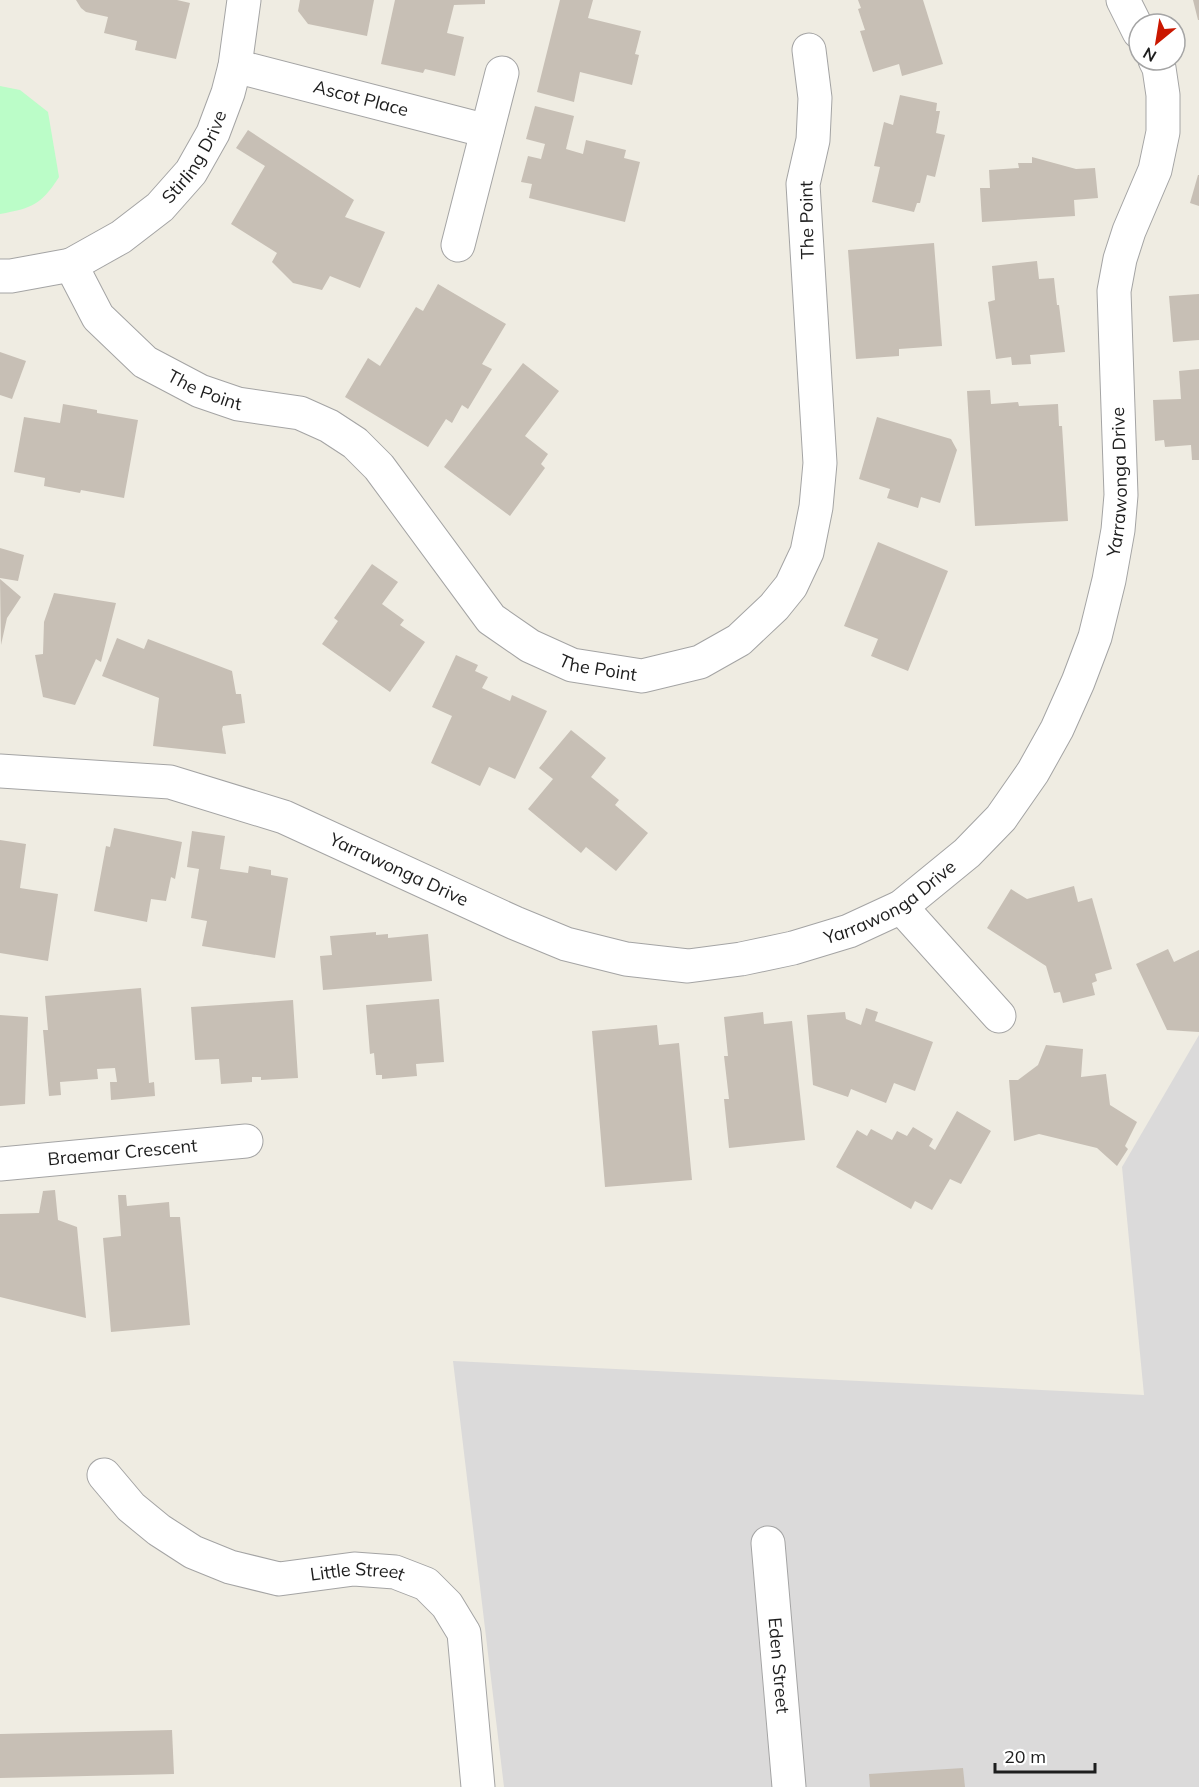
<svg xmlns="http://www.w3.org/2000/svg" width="1199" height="1787" viewBox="0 0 1199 1787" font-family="Mulish,sans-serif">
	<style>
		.residential { fill: #dbdada }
		.park { fill: #bbfdc8 }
		.building { fill: #c7bfb5 }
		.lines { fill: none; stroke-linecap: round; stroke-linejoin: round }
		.minor-casing { stroke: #a4a4a4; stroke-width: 35 }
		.minor { stroke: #fff; stroke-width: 33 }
		.labels { text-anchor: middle; stroke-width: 4.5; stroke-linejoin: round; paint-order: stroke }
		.street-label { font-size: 18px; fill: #1d1d1d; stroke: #fff }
	</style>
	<rect width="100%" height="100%" fill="#efece2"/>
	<polygon class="residential" points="1199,1035 1199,1787 504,1787 453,1361 1144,1395 1122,1167"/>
	<path class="park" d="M0,86l20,4 28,22 11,65c-18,28 -27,31 -59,37z"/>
	<g class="building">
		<polygon points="76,0 177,0 190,3 176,59 135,50 137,41 104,33 108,17 86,12 81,8"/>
		<polygon points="300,0 374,0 367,36 308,24 298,11"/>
		<polygon points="395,0 485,0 485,4 454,5 447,33 464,37 455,76 425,69 423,73 381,64"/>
		<polygon points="560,0 593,0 588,18 641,31 635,54 639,55 632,85 580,72 574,102 537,92"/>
		<polygon points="858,0 923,0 943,64 902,76 899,64 873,72 860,31 865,30 858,9 861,8"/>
		<polygon points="1193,0 1199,0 1199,20 1198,20"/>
		<polygon points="900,95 937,103 936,111 940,111 936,133 945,135 935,177 927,175 920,203 917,203 914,212 872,202 880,167 874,166 884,122 893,125"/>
		<polygon points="535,106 574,116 566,149 583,154 586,140 626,150 624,158 640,162 625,222 529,198 532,184 521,182 528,156 541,159 545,144 526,139"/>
		<polygon points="248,130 354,200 345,217 385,232 360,288 330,276 322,290 293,283 272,262 277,253 231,224 265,166 236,148"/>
		<polygon points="1032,157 1076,169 1095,168 1098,198 1074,200 1075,216 982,222 980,188 990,188 989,170 1019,168 1018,163 1032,163"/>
		<polygon points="1198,175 1199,175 1199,206 1190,203"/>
		<polygon points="934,243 942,346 899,349 899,356 856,359 848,250"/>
		<polygon points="1037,261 1039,279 1054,278 1057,305 1059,305 1065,352 1030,355 1031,364 1012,365 1011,357 996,359 988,302 995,300 992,266"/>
		<polygon points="438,284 506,324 482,364 492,369 468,409 462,405 452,423 446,419 428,447 345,397 368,358 380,366 416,307 423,311"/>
		<polygon points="1199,294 1199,340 1173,342 1169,296"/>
		<polygon points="0,352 26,361 12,399 0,395"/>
		<polygon points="523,363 559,391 525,436 548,454 541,464 545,468 510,516 444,467"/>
		<polygon points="1199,369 1199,460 1192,460 1191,445 1165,447 1164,440 1155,441 1153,400 1181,399 1179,371"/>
		<polygon points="990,390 991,404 1018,402 1019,406 1058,404 1059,426 1062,426 1068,521 975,526 967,391"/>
		<polygon points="63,404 97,410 97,413 138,420 124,498 81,490 80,493 44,486 45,478 14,472 24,417 60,423"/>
		<polygon points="877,417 951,439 957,450 940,503 921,497 918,508 887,498 890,489 859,479"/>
		<polygon points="878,542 948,571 908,671 871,656 878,639 844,626"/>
		<polygon points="0,548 24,555 18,581 0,578"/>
		<polygon points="372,564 398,582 382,604 404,620 400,625 425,642 390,692 322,644 338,621 334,618"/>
		<polygon points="0,579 21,597 7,618 1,645"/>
		<polygon points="54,593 116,603 101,662 96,659 75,705 43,697 35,655 43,654 44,622"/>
		<polygon points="117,638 144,649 148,639 232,671 236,694 241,694 245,723 223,726 222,729 226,754 153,746 159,698 102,676"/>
		<polygon points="456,655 478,665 475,671 488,677 482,688 510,701 512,695 547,711 515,779 489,767 480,786 431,763 452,716 432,707"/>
		<polygon points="571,730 606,758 591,777 619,800 615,805 648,833 616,871 586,847 581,853 528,809 553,779 539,768"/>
		<polygon points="114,828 182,842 175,879 171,877 166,901 151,899 147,922 94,911 106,846 110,847"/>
		<polygon points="192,831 225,836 220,869 248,873 249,866 271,870 271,875 288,878 275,958 202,946 207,921 191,918 199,869 187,867"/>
		<polygon points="0,840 26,844 20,888 58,894 48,961 0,953"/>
		<polygon points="1074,886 1078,902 1092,898 1112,969 1095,974 1097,981 1092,983 1095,995 1063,1003 1060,992 1054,993 1046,966 987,928 1011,889 1027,899"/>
		<polygon points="376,932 376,935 388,934 388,938 428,934 432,981 323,990 320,956 332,955 330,936"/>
		<polygon points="1168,949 1174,962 1199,950 1199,1032 1167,1030 1136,964"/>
		<polygon points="141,988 149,1083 154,1082 155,1096 111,1100 110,1082 117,1082 115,1068 97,1069 98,1079 60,1082 61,1095 49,1096 43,1030 48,1030 45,996"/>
		<polygon points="439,999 444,1062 416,1064 417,1076 382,1079 382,1075 376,1075 374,1053 370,1054 366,1005"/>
		<polygon points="293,1000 298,1078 261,1080 261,1077 252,1077 252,1082 221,1084 219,1059 195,1060 191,1007"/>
		<polygon points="866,1008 878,1012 875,1021 933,1042 915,1091 894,1083 886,1103 851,1089 848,1097 813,1085 807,1015 845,1012 846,1019 861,1025"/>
		<polygon points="763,1012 764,1024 792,1021 805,1140 729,1148 724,1099 729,1099 724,1056 728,1056 724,1017"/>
		<polygon points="0,1015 28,1017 25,1104 0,1106"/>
		<polygon points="657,1025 659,1045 679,1043 692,1180 605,1187 592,1031"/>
		<polygon points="1046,1045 1083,1049 1081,1077 1106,1074 1110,1105 1137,1122 1125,1146 1128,1149 1117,1166 1097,1148 1039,1134 1014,1141 1009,1080 1018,1080 1038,1065"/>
		<polygon points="957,1111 991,1131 961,1184 950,1179 932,1210 915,1201 911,1209 836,1167 857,1130 867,1136 871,1129 892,1140 897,1131 907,1136 913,1127 933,1139 929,1146 935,1150"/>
		<polygon points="55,1190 58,1220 77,1227 86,1318 0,1297 0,1214 39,1213 43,1191"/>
		<polygon points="118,1195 126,1195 127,1206 169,1202 170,1217 180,1217 190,1325 111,1332 103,1238 121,1236"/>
		<polygon points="172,1730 174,1774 0,1778 0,1734"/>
		<polygon points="963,1768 965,1787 870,1787 869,1774"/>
	</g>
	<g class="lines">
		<g class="minor-casing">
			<g id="minor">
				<polyline points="1123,0 1139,32"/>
				<path id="s1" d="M235,66l252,65"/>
				<polyline points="458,245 502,73"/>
				<path id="s2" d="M71,265l50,-28 39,-30 31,-35 22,-39 15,-40 7,-27 9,-66"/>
				<path id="s3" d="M0,276h11l60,-11 27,52 47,45 55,29 38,13 62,9 29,13 26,17 24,24 112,152 39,27 42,19 70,11 58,-14 39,-22 35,-33 17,-21 16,-34 9,-45 4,-44 -17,-279 10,-44 2,-42 -6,-48"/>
				<path id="s4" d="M0,771l170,11 114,35 231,106 51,21 60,15 62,7 53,-7 52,-11 56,-17 52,-24 66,-54 34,-35 32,-46 24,-43 21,-47 17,-45 14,-57 9,-50 3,-35 -7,-204 6,-32 9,-28 26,-61 8,-38v-37l-4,-27 -4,-8"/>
				<polyline points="901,907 999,1016"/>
				<path id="s5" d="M0,1164l246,-23"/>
				<path id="s6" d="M104,1475l27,32 28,23 34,22 37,15 49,12 75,-10 41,3 31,12 21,21 17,28 14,154"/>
				<path id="s7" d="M768,1543l21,244"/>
			</g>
		</g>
		<use href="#minor" class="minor"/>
	</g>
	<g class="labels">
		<g class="street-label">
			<text dy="6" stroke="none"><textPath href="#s1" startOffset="130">Ascot Place</textPath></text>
			<text dy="6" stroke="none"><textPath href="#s2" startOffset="168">Stirling Drive</textPath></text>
			<text transform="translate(807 220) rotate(-91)" y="6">The Point</text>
			<text dy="6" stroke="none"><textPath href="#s3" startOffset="262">The Point</textPath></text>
			<text dy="6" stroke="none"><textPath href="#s4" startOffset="1442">Yarrawonga Drive</textPath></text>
			<text dy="6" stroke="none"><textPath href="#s3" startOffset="766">The Point</textPath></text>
			<text dy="6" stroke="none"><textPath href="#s4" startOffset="416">Yarrawonga Drive</textPath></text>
			<text dy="6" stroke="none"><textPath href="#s4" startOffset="938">Yarrawonga Drive</textPath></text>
			<text dy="6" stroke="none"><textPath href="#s5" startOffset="123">Braemar Crescent</textPath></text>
			<text dy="6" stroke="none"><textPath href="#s6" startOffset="288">Little Street</textPath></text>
			<text dy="6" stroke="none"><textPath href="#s7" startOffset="123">Eden Street</textPath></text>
		</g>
	</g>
	<g transform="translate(1157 42) rotate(210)"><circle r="28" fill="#ffffff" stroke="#a5a5a5" stroke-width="1.5"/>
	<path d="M0-4.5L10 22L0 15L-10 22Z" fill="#ca1700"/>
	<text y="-9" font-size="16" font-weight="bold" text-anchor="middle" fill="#1d1d1d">N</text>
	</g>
	<path d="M995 1763v9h100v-9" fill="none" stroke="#1d1d1d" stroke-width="3"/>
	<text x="1004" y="1763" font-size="18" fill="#1d1d1d" stroke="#ffffff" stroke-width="4.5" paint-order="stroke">20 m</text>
</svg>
